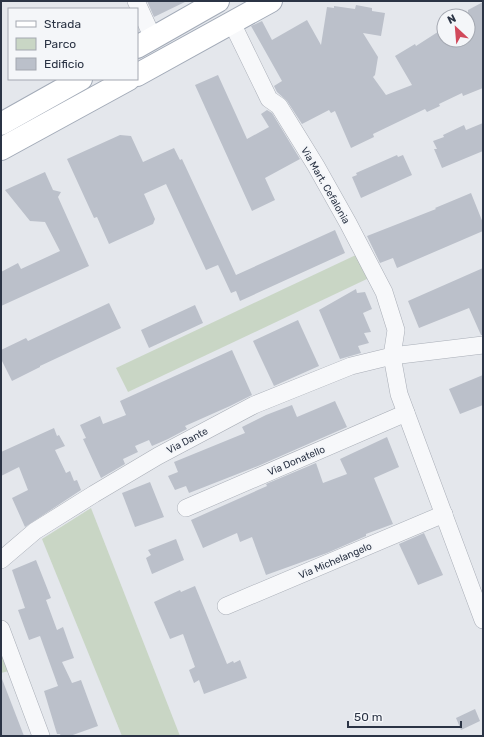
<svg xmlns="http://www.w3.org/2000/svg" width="484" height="737" viewBox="0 0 484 737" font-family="Rubik,sans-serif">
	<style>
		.green { fill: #c9d6c5 }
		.building { fill: #bbc0ca }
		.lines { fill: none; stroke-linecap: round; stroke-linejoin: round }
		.street-casing { stroke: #a9aeb7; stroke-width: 18 }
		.primary-casing { stroke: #a3abb8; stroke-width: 24 }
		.street { stroke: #f7f8fa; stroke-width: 17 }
		.primary { stroke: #fff; stroke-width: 22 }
		.labels { text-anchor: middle; stroke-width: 4; stroke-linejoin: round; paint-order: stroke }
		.street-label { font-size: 10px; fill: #2b3445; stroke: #f4f6f9 }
	</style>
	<rect width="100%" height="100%" fill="#e4e7ec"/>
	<g class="green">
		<polygon points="358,254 369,278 128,392 116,368"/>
		<polygon points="91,508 180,736 122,736 42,539"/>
		<polygon points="1,651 9,671 1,673"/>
	</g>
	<g class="building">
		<polygon points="147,1 187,1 154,17"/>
		<polygon points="483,2 483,88 463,96 462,93 439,104 440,106 427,112 425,109 373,134 374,137 351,148 335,111 331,113 329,110 302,124 287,101 277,92 274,86 282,81 251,26 262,21 272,40 307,20 321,45 327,7 334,8 334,6 355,9 356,5 372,8 372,11 385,13 381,36 363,33 378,57 375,75 373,77 386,95 412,85 395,56 415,44 416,46 444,28 444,40 468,40 468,10"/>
		<polygon points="218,75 247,139 269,127 261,114 267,110 272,113 300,159 265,178 275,200 252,211 195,85"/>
		<polygon points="483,123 483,151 442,168 434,149 437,149 433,141 444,137 443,135 464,125 466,130"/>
		<polygon points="120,135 131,136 143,162 174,148 180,160 182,159 236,275 335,230 345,253 240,301 236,291 231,293 218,265 206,270 166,184 144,194 155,219 153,224 109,244 97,217 94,218 67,159"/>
		<polygon points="397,155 398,157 403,155 412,175 361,198 352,177 357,175 356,173"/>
		<polygon points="45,172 53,190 61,192 58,197 89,266 1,306 1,272 18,263 21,269 60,251 45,222 30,221 5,190"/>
		<polygon points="471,193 483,223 483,231 397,268 393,258 380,263 367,236 436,209 435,208"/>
		<polygon points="483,268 483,335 481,335 469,308 419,328 408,301"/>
		<polygon points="356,289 357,293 365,292 372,309 363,313 371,332 364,333 369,343 358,346 361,353 340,359 319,310"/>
		<polygon points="109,303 121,328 40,366 40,367 12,381 1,359 1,350 26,338 28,341"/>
		<polygon points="195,305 203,323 149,348 141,330"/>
		<polygon points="298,320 319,366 274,386 253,341"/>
		<polygon points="232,350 252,395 230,406 185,426 187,429 168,439 152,446 149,440 135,446 138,452 123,459 125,464 101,478 83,439 86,438 80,425 100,416 103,424 126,415 120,401"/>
		<polygon points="483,375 483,405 460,414 449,389"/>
		<polygon points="335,401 347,427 258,466 189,493 186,486 175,490 168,476 178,472 174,462 245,433 242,427 266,415 292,405 297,417"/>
		<polygon points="54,428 57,436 59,435 65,446 55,450 66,473 70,471 74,481 77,480 81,490 25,527 12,498 28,490 19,467 1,476 1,452"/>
		<polygon points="387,437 399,467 374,478 393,524 366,534 366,536 327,553 266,575 252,537 240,542 237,533 203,548 191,520 267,486 266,484 316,463 323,483 347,474 340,459"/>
		<polygon points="150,482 164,517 135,527 122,493"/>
		<polygon points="424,533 443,575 418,585 399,544"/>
		<polygon points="176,539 184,560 152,574 146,558 151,555 148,550"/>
		<polygon points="36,560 51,598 46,600 57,630 63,627 74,658 62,662 72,683 81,680 98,726 70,736 61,736 60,734 57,734 44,691 58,686 40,636 29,640 18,610 25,608 12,570"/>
		<polygon points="195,586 227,664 233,661 234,663 240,660 247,678 204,694 199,680 194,683 189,670 195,667 183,634 170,639 154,602 180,590 181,592"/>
		<polygon points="1,679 2,679 24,736 1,736"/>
		<polygon points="475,709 480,721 461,730 456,718"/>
	</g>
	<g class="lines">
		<g class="street-casing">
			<g id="street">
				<polyline points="136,1 153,38"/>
				<polyline points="232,23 269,99 279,106 316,166 348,223 384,292 396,330 392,356 399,394 483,620"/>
				<polyline points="186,508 406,413"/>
				<polyline points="1,560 35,531 94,494 158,456 254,405 351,366 392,356 483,345"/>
				<polyline points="226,606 444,514"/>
				<polyline points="1,629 41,736"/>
			</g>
		</g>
		<g class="primary-casing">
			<g id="primary">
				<polyline points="137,47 218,1"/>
				<polyline points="137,75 271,1"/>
				<polyline points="1,124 81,79"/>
				<polyline points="1,149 129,79"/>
			</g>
		</g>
		<use href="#street" class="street"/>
		<use href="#primary" class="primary"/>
	</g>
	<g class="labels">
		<g class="street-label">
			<text transform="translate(326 185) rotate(60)" y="4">Via Mart. Cefalonia</text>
			<text transform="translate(187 440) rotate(-28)" y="4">Via Dante</text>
			<text transform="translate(296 460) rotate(-23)" y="4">Via Donatello</text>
			<text transform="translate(335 560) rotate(-23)" y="4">Via Michelangelo</text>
		</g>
	</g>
	<rect width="484" height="737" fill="none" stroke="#2b3445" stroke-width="4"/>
	<rect x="8" y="8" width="130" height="72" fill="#f4f6f9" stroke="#a4a8b1"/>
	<rect x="16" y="21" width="20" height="6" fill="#ffffff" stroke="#a4a8b1"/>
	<text x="44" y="28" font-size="12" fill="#2b3445">Strada</text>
	<rect x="16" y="38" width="20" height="12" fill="#c9d6c5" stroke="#a4a8b1"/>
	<text x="44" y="48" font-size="12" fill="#2b3445">Parco</text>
	<rect x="16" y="58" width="20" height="12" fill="#bbc0ca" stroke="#a4a8b1"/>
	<text x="44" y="68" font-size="12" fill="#2b3445">Edificio</text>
	<g transform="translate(456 28) rotate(334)"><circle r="19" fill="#f4f6f9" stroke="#a4a8b1"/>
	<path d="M0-3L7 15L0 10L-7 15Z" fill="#d1495b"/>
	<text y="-6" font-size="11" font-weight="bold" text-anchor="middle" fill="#2b3445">N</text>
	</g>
	<path d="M348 721v6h113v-6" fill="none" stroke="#2b3445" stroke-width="2"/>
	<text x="354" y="721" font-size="12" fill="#2b3445" stroke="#f4f6f9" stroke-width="3" paint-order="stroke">50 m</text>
</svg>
